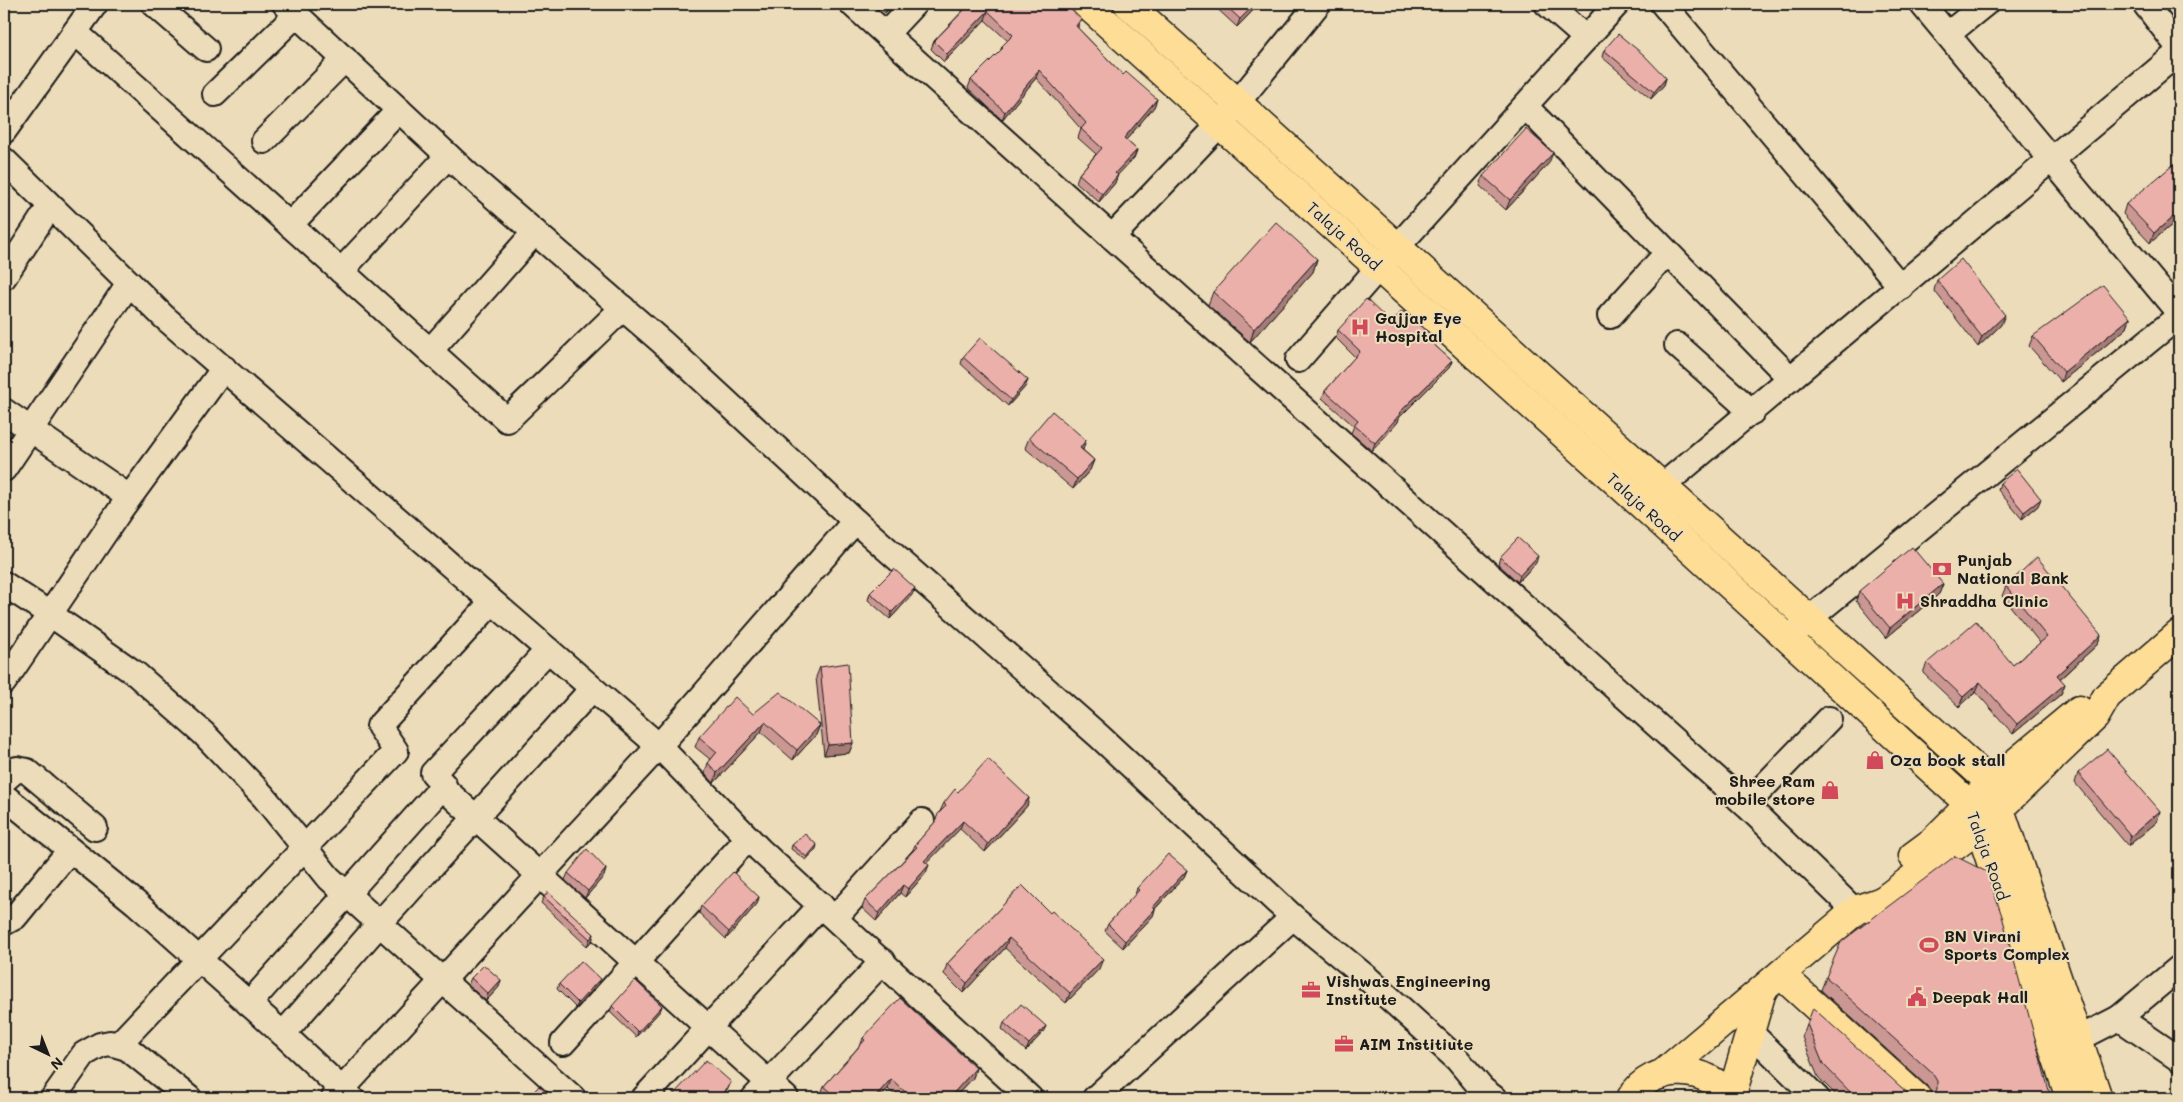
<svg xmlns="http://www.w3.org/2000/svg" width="2183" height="1102" viewBox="0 0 2183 1102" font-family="Mali,sans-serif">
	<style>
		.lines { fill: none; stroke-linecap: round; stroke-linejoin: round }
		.minor-casing { stroke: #1c1c1c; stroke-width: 28 }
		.major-casing { stroke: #1c1c1c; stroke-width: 31 }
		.minor { stroke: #eddcb9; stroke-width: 24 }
		.major { stroke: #fedd96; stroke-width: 28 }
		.wall { fill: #cb9793; stroke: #1c1c1c }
		.shaded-wall { fill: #a57b78; stroke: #1c1c1c }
		.building { fill: #ecb0ab; stroke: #1c1c1c }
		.labels { text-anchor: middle; stroke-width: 4; stroke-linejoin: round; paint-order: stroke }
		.street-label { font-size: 16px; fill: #1c1c1c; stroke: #eddcb9 }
		.poi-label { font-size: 16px; font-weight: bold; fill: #1c1c1c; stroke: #eddcb9; text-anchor: start }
	</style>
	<rect width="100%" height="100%" fill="#eddcb9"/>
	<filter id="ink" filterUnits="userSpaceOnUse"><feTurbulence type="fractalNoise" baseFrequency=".02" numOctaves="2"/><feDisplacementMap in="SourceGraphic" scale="10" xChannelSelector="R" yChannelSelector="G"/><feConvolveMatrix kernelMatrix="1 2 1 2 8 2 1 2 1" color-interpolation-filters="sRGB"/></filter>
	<g filter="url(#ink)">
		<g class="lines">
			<g class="minor-casing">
				<g id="minor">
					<polyline points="154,4 206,49"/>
					<polyline points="285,4 471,177 662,342 855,521 1099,736 1293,917 1366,977 1457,1059 1482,1089 1494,1098"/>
					<polyline points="852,4 1746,805 1855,911"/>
					<polyline points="1547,4 1586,38"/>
					<polyline points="1663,4 1901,287"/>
					<polyline points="1922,4 2179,313"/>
					<polyline points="2145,4 2179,48"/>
					<polyline points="75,32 507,420 623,308"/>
					<polyline points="886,34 914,4"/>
					<polyline points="1948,34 1985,4"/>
					<polyline points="215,94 296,15"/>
					<polyline points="1525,106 1791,379"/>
					<polyline points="4,131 95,4"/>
					<polyline points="264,141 345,59"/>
					<polyline points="4,160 164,317 659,746 760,850 1030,1098"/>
					<polyline points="290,225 399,110"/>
					<polyline points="1112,237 1220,124 1318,4"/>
					<polyline points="341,271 448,156"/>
					<polyline points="4,277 50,206"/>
					<polyline points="1610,316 1667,253"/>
					<polyline points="1677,345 1752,412"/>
					<polyline points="430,351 535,232"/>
					<polyline points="1298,360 1379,267 1617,4"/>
					<polyline points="4,411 129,497"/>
					<polyline points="4,469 129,283"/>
					<polyline points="1648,498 2179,52"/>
					<polyline points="4,584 50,614 136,674 203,733 264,797 329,878 573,1098"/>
					<polyline points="1789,639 1810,618 2179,316"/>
					<polyline points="4,682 121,509 224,368"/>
					<polyline points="4,780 17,769 27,771 95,828"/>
					<polyline points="442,787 786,1098"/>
					<polyline points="4,796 136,903 283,1034 351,1098"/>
					<polyline points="1746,805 1829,719"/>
					<polyline points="835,918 922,821"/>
					<polyline points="4,923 15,917 70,850"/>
					<polyline points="249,1004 444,785 433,773 548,650"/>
					<polyline points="2119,1018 2179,968"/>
					<polyline points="1750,1032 1817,1098"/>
					<polyline points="283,1034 380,923 592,689"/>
					<polyline points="2078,1039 2119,1018 2179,1059"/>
					<polyline points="563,1043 748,838"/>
					<polyline points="119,1044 396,751 379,726 492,602"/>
					<polyline points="53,1098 84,1054 100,1045 110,1043 127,1048 189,1098"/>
					<polyline points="334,1098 659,746 855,521"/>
					<polyline points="644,1098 821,905"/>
					<polyline points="754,1098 883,961"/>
					<polyline points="1095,1098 1293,917"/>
				</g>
			</g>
			<g class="major-casing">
				<g id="major">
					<polyline points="1086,4 1662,523 1969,804 1978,823 2070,1098"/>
					<polyline points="1128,4 1991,783 2098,1098"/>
					<polyline points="1913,856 1932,842 1991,783 2079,710"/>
					<polyline points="1781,975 1917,1098"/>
					<path d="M1661,1075l194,-164c10,-6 21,-6 30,-12l95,-72 115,-110 12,-21 72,-62"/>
					<path d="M1631,1098c21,-37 78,-33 100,0"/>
					<polyline points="1731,1098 1762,991"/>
				</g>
			</g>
			<use href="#minor" class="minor"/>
			<use href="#major" class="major"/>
		</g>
		<g class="wall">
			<polygon points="875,4 893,4 885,13"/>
			<polygon points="969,4 1065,4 1078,27 1078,28 1123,75 1157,99 1154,107 1126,140 1137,150 1134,158 1117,175 1115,183 1099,202 1076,182 1079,174 1096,154 1078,138 1081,129 1036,78 1002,120 968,88 971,80 1000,52 1002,46 1008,41 985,20 944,62 931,49 934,41"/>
			<polygon points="1212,4 1259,4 1237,27"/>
			<polygon points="1604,50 1666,78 1664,85 1651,99 1602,57"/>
			<polygon points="1549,163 1506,210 1480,186 1483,176"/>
			<polygon points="2126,204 2179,219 2150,243 2123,214"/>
			<polygon points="1317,259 1313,272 1250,342 1208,305 1213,292"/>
			<polygon points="1937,280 2001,325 1978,347 1934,290"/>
			<polygon points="2130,318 2127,328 2061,382 2029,346 2033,336"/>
			<polygon points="1391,323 1424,329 1422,334 1452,361 1449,368 1399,418 1398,422 1372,451 1351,433 1354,426 1322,398 1325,391 1355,357 1336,338 1338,330"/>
			<polygon points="963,357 1028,380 1025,387 1008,406 961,364"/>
			<polygon points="1029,438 1083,450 1094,460 1090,470 1073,489 1025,448"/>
			<polygon points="2000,483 2038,506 2022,519 1998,490"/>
			<polygon points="1500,557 1536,563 1518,582 1498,564"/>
			<polygon points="1943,584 1939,594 1886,638 1856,601 1859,591"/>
			<polygon points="2006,586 2101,635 2097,645 2060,679 2065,684 2061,694 2013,734 1976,692 1959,707 1923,673 1927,663 2013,665 2040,643 2002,596"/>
			<polygon points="870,593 912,595 890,619 868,600"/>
			<polygon points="820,667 853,743 849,753 824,755 816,677"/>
			<polygon points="753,714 820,725 816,735 793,760 761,732 714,783 705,773 708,763 711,760 695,747 699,737"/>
			<polygon points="2078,773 2160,811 2157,822 2128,846 2075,783"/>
			<polygon points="958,792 1029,798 1027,806 985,852 960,829 926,863 926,873 905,897 900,893 876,921 862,908 865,900 912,852 915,845 935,822 944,803"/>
			<polygon points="792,845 816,849 806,860 791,849"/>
			<polygon points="606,869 604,876 585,898 565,880 568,873"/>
			<polygon points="1187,870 1184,877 1155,909 1153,916 1123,948 1105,931 1108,924 1135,895 1137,888"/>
			<polygon points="1022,885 1099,969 1066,1003 1005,948 963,993 944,974 947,964"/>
			<polygon points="544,897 594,934 592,941 587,946 541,903"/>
			<polygon points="759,897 757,904 726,939 699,913 701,906"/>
			<polygon points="1826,977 2052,1098 1932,1096 1932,1094 1927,1086 1821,990"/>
			<polygon points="471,978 501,980 499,987 486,1001 468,985"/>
			<polygon points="600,979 598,984 576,1008 557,989 559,984"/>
			<polygon points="612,1006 662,1006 660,1011 636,1037 610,1012"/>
			<polygon points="1004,1023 1046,1026 1043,1032 1026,1051 1002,1029"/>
			<polygon points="1807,1024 1911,1096 1915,1098 1839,1098 1818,1077 1802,1037"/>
			<polygon points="863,1038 976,1068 973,1078 954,1098 898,1098 888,1089 879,1098 823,1098 820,1096 824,1086 861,1044"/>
		</g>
		<g class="shaded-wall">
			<polygon points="890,4 893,4 885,13 888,7"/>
			<polygon points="1255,4 1259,4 1237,27 1240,19"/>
			<polygon points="988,11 985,20 944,62 947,54"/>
			<polygon points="1081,19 1078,27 1073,34 1076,26"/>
			<polygon points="1039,70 1036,78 1002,120 1005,112"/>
			<polygon points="1666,78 1664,85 1651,99 1654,92"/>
			<polygon points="1157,99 1154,107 1121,146 1124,138"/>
			<polygon points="1137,150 1134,158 1112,181 1115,173"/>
			<polygon points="1553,153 1549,163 1506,210 1510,200"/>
			<polygon points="1118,175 1115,183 1099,202 1102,194"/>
			<polygon points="2179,212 2179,219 2150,243 2154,233"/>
			<polygon points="1317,259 1313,272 1250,342 1254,329"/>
			<polygon points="2005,315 2001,325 1978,347 1982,337"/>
			<polygon points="2130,318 2127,328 2061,382 2064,372"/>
			<polygon points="1452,361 1449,368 1399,418 1398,422 1372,451 1375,443 1399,413"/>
			<polygon points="1028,380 1025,387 1008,406 1011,400"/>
			<polygon points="1086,440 1083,450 1080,448"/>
			<polygon points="1094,460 1090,470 1073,489 1077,479"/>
			<polygon points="2041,499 2038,506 2022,519 2024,512"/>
			<polygon points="1538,556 1536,563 1518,582 1520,575"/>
			<polygon points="1943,584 1939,594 1886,638 1890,628"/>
			<polygon points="915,588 912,595 890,619 892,612"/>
			<polygon points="2101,635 2097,645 2053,685 2057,675"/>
			<polygon points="1980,682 1976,692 1959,707 1963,697"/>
			<polygon points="2065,684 2061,694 2013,734 2017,724"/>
			<polygon points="765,722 761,732 714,783 717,773"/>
			<polygon points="820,725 816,735 793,760 797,750"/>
			<polygon points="853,743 849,753 824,755 828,745"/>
			<polygon points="1029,798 1027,806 985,852 988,844"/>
			<polygon points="2160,811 2157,822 2128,846 2131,836"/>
			<polygon points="963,821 960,829 921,869 924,861"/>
			<polygon points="817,845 816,849 806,860 807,857"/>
			<polygon points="929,865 926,873 905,897 908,889"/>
			<polygon points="606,869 604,876 585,898 588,891"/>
			<polygon points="1187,870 1184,877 1150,914 1153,907"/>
			<polygon points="903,885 900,893 876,921 879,913"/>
			<polygon points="759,897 757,904 726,939 729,932"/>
			<polygon points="1155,909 1153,916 1123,948 1125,941"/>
			<polygon points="594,934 592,941 587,946 590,939"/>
			<polygon points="1009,938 1005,948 963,993 967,983"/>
			<polygon points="1103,959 1099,969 1066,1003 1070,993"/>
			<polygon points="600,979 598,984 576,1008 578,1003"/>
			<polygon points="501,980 499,987 486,1001 488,994"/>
			<polygon points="662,1006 660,1011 636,1037 638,1032"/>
			<polygon points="1046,1026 1043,1032 1026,1051 1029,1044"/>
			<polygon points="976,1068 973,1078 954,1098 949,1098"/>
			<polygon points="891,1079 888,1089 879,1098 874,1098"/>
			<polygon points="731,1082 728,1089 722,1098 720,1098"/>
		</g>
		<g class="building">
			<polygon points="970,4 1065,4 1081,19 1076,26 1123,75 1126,72 1157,99 1124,138 1137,150 1115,173 1118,175 1102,194 1079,174 1102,148 1081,129 1086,123 1039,70 1005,112 971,80 1003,48 1002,46 1013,35 988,11 947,54 934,41"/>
			<polygon points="1224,4 1255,4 1240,19"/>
			<polygon points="1618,34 1644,55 1666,78 1654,92 1604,50"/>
			<polygon points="1526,129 1553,153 1510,200 1483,176"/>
			<polygon points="2179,160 2179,212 2154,233 2126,204"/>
			<polygon points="1276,222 1317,259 1254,329 1213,292"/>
			<polygon points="1961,259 2005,315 1982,337 1937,280"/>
			<polygon points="2103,285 2130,318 2064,372 2033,336"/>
			<polygon points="1366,299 1391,323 1402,311 1424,329 1421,333 1452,361 1399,413 1400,414 1375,443 1354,425 1358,420 1325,391 1360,351 1338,330"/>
			<polygon points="980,338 1028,380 1011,400 963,357"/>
			<polygon points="1052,411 1086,440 1080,448 1094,460 1077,479 1029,438"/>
			<polygon points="2017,469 2041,499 2024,512 2000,483"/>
			<polygon points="1518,538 1538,556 1520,575 1500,557"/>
			<polygon points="1912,547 1943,584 1890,628 1859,591"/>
			<polygon points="2037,557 2101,635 2057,675 2065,684 2017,724 1980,682 1963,697 1927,663 1976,621 2013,665 2047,637 2006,586"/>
			<polygon points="894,569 915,588 892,612 870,593"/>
			<polygon points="848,663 853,743 828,745 820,667"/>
			<polygon points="780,692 820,725 797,750 765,722 717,773 708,763 717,752 699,737 735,697 753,714"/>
			<polygon points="2107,749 2160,811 2131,836 2078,773"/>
			<polygon points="988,759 1029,798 988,844 963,821 924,861 929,865 908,889 903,885 879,913 865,900 917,847 915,845 935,822 938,814 946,806 944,803 955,789 958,792"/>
			<polygon points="805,834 817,845 807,857 792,845"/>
			<polygon points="587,849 606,869 588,891 568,873"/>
			<polygon points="1168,854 1187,870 1153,907 1155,909 1125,941 1108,924 1139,890 1137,888"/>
			<polygon points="1955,856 1987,872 2002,916 2051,1098 1928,1098 1934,1095 1937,1089 1937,1081 1932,1073 1826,977 1841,942"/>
			<polygon points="733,872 759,897 729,932 701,906"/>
			<polygon points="1022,885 1050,913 1052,911 1103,959 1070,993 1009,938 967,983 947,964"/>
			<polygon points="548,892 594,934 590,939 544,897"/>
			<polygon points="581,961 600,979 578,1003 559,984"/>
			<polygon points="484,965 501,980 488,994 471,978"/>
			<polygon points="635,980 662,1006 638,1032 612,1006"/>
			<polygon points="900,998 976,1068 949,1098 912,1098 891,1079 874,1098 838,1098 824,1086 865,1040 863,1038"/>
			<polygon points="1021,1004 1046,1026 1029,1044 1004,1023"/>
			<polygon points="1813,1008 1911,1096 1915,1098 1856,1098 1823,1064 1807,1024"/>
			<polygon points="706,1060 731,1082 720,1098 670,1098"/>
			<polygon points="539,1086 553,1098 528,1098"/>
		</g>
	</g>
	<defs>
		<g id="hospital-bare" transform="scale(1.5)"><path d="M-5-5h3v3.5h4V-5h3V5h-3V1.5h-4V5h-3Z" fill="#d1495b" stroke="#eddcb9" stroke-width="2.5" paint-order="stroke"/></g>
		<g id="bank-bare" transform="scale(1.5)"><path d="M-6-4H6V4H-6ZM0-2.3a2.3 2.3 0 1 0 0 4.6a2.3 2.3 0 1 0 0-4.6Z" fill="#d1495b" stroke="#eddcb9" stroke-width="2.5" paint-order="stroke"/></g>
		<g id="shop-bare" transform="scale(1.5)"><path d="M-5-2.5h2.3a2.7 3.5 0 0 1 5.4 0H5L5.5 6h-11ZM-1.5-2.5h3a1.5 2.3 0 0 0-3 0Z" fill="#d1495b" stroke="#eddcb9" stroke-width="2.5" paint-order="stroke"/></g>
		<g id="stadium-bare" transform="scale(1.5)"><path d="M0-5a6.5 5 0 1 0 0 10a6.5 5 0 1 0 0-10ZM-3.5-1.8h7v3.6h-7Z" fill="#d1495b" stroke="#eddcb9" stroke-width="2.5" paint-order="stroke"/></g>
		<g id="office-bare" transform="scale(1.5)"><path d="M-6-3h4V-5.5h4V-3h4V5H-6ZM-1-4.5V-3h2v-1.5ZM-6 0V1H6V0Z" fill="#d1495b" stroke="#eddcb9" stroke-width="2.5" paint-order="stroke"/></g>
		<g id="civic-bare" transform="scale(1.5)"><path d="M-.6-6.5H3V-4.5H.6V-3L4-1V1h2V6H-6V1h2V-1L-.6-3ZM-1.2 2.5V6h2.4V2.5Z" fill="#d1495b" stroke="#eddcb9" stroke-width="2.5" paint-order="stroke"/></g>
	</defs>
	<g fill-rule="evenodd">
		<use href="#hospital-bare" x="1360" y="327"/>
		<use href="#bank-bare" x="1942" y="569"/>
		<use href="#hospital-bare" x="1905" y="601"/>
		<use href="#shop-bare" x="1875" y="760"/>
		<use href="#shop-bare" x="1830" y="790"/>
		<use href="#stadium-bare" x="1929" y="945"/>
		<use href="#office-bare" x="1311" y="990"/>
		<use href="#civic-bare" x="1917" y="997"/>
		<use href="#office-bare" x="1344" y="1044"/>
	</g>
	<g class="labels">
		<g class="street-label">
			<text transform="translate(1344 236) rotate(42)" y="6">Talaja Road</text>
			<text transform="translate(1644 507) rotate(42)" y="6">Talaja Road</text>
			<text transform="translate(1988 856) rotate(70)" y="6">Talaja Road</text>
		</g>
		<g class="poi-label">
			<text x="1375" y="324">Gajjar Eye<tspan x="1375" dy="18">Hospital</tspan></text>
			<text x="1957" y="566">Punjab<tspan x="1957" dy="18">National Bank</tspan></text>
			<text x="1920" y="607">Shraddha Clinic</text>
			<text x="1890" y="766">Oza book stall</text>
			<text x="1815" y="787" text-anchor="end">Shree Ram<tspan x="1815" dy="18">mobile store</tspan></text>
			<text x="1944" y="942">BN Virani<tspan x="1944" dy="18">Sports Complex</tspan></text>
			<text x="1326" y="987">Vishwas Engineering<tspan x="1326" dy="18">Institute</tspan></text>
			<text x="1932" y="1003">Deepak Hall</text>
			<text x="1359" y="1050">AIM Institiute</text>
		</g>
	</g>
	<rect width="2183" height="1102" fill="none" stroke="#eddcb9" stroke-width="20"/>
	<rect x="10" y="10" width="2163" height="1082" fill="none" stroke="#1c1c1c" stroke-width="2" filter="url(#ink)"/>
	<g transform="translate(48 1054) rotate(137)" stroke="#eddcb9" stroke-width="4" paint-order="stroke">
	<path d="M0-4L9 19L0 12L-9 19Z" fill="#1c1c1c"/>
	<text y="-8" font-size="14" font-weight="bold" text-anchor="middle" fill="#1c1c1c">N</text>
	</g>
</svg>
